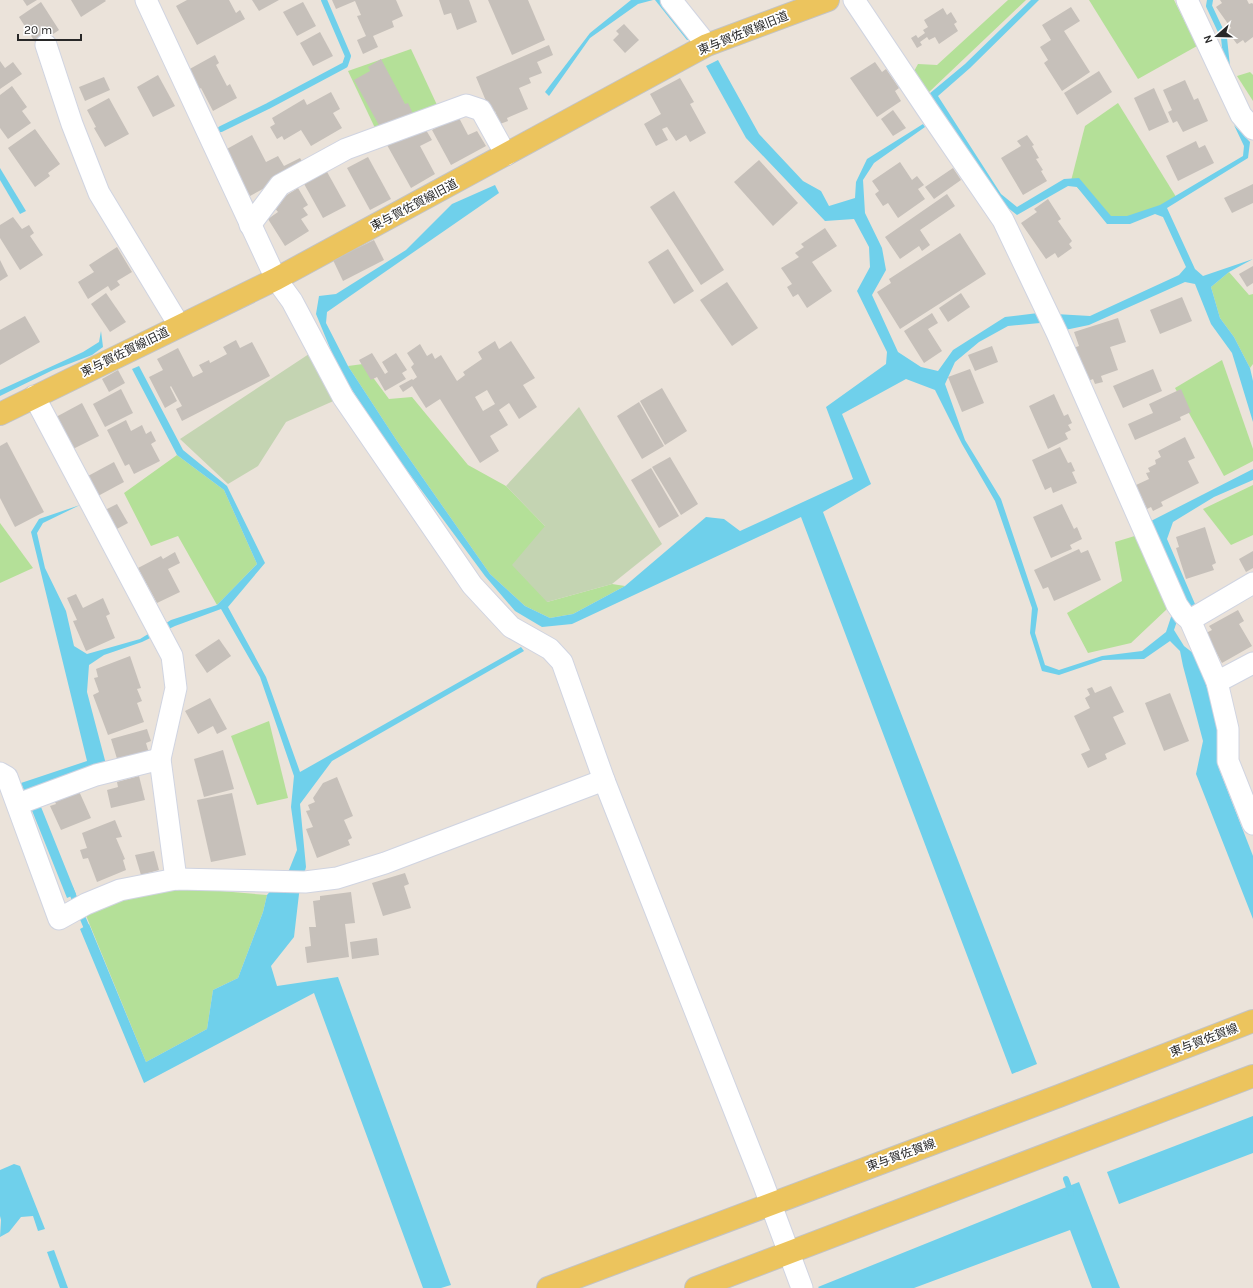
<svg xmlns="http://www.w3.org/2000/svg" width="1253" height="1288" viewBox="0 0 1253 1288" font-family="Karla,'Noto Sans JP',sans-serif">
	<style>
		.green { fill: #b4e098 }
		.cemetery { fill: #c4d4b2 }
		.water { fill: #6fd0eb }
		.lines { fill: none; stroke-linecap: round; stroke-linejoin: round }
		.stream { stroke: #6fd0eb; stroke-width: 6 }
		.building { fill: #c6c0ba; fill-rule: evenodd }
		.minor-casing { stroke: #d0d4e1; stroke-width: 23 }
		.major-casing { stroke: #c3c3c3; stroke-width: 24 }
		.minor { stroke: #fff; stroke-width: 21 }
		.major { stroke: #ecc45d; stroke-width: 22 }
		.labels { text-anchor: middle; stroke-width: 3.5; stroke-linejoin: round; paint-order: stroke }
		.street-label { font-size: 12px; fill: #282828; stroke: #fff }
	</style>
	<rect width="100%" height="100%" fill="#ebe3da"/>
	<g class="green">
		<polygon points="1008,0 1026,0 927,94 913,73 918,64 937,65"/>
		<polygon points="1089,0 1174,0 1197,46 1138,79"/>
		<polygon points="411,49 437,105 375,128 348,71"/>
		<polygon points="1250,72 1253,75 1253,101 1237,76"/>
		<polygon points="1118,103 1178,200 1162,207 1113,224 1071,181 1085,126"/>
		<polygon points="1229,272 1249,295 1253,294 1253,364 1250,368 1234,337 1220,318 1211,287"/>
		<polygon points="1222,360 1253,449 1253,461 1224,476 1175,388"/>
		<polygon points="363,364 389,399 412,397 468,465 506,486 545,526 547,602 612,584 625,586 573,614 550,618 525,606 490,574 397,441 348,366"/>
		<polygon points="177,455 224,490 257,564 217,605 178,536 151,546 124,493"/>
		<polygon points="1253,485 1253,535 1231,545 1203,509"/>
		<polygon points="0,523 33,568 0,583"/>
		<polygon points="1138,535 1167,609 1131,643 1088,653 1067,613 1122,581 1115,542"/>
		<polygon points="269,721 288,798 257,805 231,736"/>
		<polygon points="173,887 267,895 263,912 238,978 213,990 207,1029 146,1062 85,913 121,895"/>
	</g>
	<g class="cemetery">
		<polygon points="312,352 338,399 286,422 258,466 228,484 180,439"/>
		<polygon points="579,407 662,544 612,584 547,602 512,565 545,526 506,486"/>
	</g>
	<g class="water">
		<polygon points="631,0 653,0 638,4 590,38 549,96 545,92 590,33"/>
		<polygon points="655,0 662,0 693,39 687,40"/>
		<polygon points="1031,0 1039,0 970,68 938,96 1001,194 1017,207 1064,179 1079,178 1111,216 1127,216 1160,205 1243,156 1244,146 1234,125 1250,142 1248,158 1167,208 1195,269 1203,276 1253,259 1229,272 1211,287 1220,318 1234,337 1250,368 1253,381 1253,422 1232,353 1211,324 1195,284 1185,282 1089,325 1065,330 1040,323 1008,326 979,342 955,362 945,384 965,440 1001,499 1038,609 1035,633 1045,665 1059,670 1102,656 1142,651 1166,632 1171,617 1185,602 1151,521 1253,469 1253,480 1214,497 1173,522 1167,539 1195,604 1178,618 1174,630 1184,646 1198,657 1220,732 1218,766 1253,856 1253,919 1196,774 1203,741 1183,666 1180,651 1170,641 1144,659 1103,660 1059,675 1042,671 1030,633 1032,608 995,501 962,444 935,390 906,379 842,414 871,484 823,512 1037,1064 1012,1074 801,517 572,624 542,627 515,611 485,576 388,445 339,370 316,314 319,296 336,294 406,250 452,204 495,185 499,193 327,312 326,323 348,366 397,441 490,574 525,606 550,618 573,614 625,586 706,517 724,519 740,531 853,479 826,407 886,364 887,352 857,291 870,267 869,247 854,219 825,221 746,138 706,66 718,60 759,134 803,181 821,191 829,206 855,198 856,182 867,159 923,124 925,127 874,163 863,180 865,213 882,248 886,270 872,295 898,352 921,367 938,371 953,350 1005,317 1038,313 1090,316 1179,275 1186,267 1163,217 1155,214 1130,224 1107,224 1077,187 1068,186 1017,215 998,200 929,94 965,64"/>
		<polygon points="0,168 26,211 20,214 0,180"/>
		<polygon points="101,331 103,347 92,355 53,370 0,396 0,390 83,352 99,342"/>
		<polygon points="139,366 183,450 227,486 265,563 228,607 266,677 300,772 521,647 524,651 332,761 300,804 306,867 299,894 294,937 271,966 277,986 338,977 451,1285 441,1288 423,1288 314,993 144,1083 80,929 89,924 146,1062 207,1029 213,990 238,978 263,912 267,895 289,870 297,850 291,807 294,776 260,677 221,609 175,626 142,642 104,655 89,665 87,692 107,768 35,792 76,894 67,898 21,783 87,761 31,532 39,519 80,505 43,523 37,533 45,568 66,611 74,646 87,654 140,639 171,620 217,605 257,564 224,490 177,455 132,369"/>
		<polygon points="1253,1116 1253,1153 1119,1204 1107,1172"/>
		<polygon points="14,1164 20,1166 45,1229 38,1231 33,1216 21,1217 9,1232 0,1237 1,1220 0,1216 0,1170"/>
		<polygon points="1079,1182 1120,1288 1092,1288 1070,1230 914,1288 819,1288 818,1287"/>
		<polygon points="54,1250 68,1288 60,1288 47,1252"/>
	</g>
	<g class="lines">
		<g class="stream">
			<polyline points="1210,0 1209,6 1224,38 1227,66"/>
			<polyline points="221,129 268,106 345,65 348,56 324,0"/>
			<polyline points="70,888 89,933"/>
			<polyline points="1066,1179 1071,1193"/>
		</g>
	</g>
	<g class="building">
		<polygon points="23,0 37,0 27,6"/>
		<polygon points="71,0 105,0 106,1 81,17"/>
		<polygon points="187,0 229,0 236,13 240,10 245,19 197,45 176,6"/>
		<polygon points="252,0 279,0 259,11"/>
		<polygon points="332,0 396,0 403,16 392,21 394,27 373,36 378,47 363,54 357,40 366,36 357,16 361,15 355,1 336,9"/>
		<polygon points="439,0 469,0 477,22 457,30 451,13 444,15"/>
		<polygon points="488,0 528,0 545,40 512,55"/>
		<polygon points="1220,0 1247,0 1249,4 1252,3 1253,4 1253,37 1245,43 1243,40 1237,44 1227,31 1231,28 1216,7 1222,3"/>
		<polygon points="41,2 59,30 37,45 19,17"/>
		<polygon points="303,2 316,26 297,36 283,12"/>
		<polygon points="1071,7 1080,21 1064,31 1090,72 1062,91 1044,63 1048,60 1040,47 1051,40 1042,25"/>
		<polygon points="943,8 947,15 951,12 957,22 954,24 958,31 939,44 935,37 929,40 927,37 920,42 922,45 917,48 911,38 916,35 918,38 925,33 923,30 928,27 924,20"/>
		<polygon points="624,24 639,40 625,53 613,40 619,34 616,31"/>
		<polygon points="320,32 333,56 313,66 300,43"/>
		<polygon points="549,45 553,55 537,62 542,73 529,78 531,83 519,88 528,109 507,118 508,121 500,124 495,111 491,113 476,77"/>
		<polygon points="215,55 219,63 216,65 227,86 230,84 237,98 213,111 201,88 196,91 186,71"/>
		<polygon points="381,59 405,104 408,103 413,114 380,127 354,80 370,71 368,67"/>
		<polygon points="0,61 5,68 13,62 22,74 0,89"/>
		<polygon points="875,62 882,72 886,69 899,88 895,91 901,101 877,117 850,78"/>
		<polygon points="1099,71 1112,92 1077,115 1064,93"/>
		<polygon points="158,75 175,106 153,117 137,87"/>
		<polygon points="104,77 110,90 85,101 79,87"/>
		<polygon points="680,78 694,102 690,104 706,133 690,142 686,135 676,141 667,127 662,129 668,140 656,146 644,124 661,114 650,94"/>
		<polygon points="1185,80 1194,100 1198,98 1208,121 1183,132 1177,121 1173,123 1168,112 1172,110 1163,90"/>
		<polygon points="12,86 27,107 22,111 31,123 8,139 0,128 0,95"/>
		<polygon points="1154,88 1169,122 1149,131 1134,98"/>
		<polygon points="331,92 340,109 333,113 342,128 311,146 301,130 284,140 282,136 277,139 270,127 275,124 272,118 304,99 307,105"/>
		<polygon points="109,98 129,134 105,147 94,128 96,127 87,110"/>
		<polygon points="893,110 906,128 893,136 881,119"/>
		<polygon points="458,116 468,135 477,131 486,146 451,165 432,130"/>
		<polygon points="423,125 432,140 420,146 435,174 411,188 387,145"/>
		<polygon points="35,129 60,164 48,173 50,176 35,187 8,148"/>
		<polygon points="252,135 266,162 278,156 284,166 300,158 305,166 250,196 225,150"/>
		<polygon points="1027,135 1034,145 1032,146 1039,158 1036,159 1043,170 1041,171 1047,181 1023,195 1001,158 1021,146 1017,141"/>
		<polygon points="1196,141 1199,148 1205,145 1214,163 1178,181 1166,156"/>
		<polygon points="368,157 391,199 370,210 347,168"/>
		<polygon points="759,160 798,203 773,226 734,182"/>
		<polygon points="900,162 912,180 917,176 924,185 918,189 925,199 898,218 888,203 883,206 875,194 879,191 872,181"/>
		<polygon points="953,168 961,180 934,199 925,187"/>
		<polygon points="326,170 346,206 323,218 303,182"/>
		<polygon points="1253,184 1253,203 1232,213 1224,198"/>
		<polygon points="298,188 308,205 303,208 308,215 301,219 309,231 285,246 268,219 278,212 274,207 281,203 279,200"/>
		<polygon points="674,191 724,270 701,285 650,207"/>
		<polygon points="947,194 955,206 920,230 930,245 922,251 919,246 900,259 885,237"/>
		<polygon points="1048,199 1061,219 1058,221 1072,241 1069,244 1072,248 1058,258 1055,253 1046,259 1021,223 1037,212 1034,209"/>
		<polygon points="13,217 22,229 29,225 34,233 30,236 43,255 20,270 0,238 0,225"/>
		<polygon points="825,228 837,246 812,262 832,291 807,308 798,294 793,297 787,287 792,284 781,268 799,257 795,253 804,247 801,244"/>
		<polygon points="960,233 986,274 900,329 877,292 891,283 889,279"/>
		<polygon points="374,240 384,260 343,281 333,260"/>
		<polygon points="117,247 132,272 117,281 120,285 111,291 108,286 88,299 78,282 94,272 89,265"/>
		<polygon points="668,249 694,291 674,304 648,262"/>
		<polygon points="0,260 8,276 0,281"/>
		<polygon points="1253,266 1253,283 1247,287 1239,274"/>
		<polygon points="727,282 758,328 732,346 700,300"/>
		<polygon points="106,293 126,322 110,332 91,304"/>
		<polygon points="961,293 970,307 948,322 939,308"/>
		<polygon points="1182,297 1192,321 1160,334 1150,310"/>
		<polygon points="932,313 938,323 928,329 942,351 924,363 904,331"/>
		<polygon points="25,316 40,342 0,365 0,330"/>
		<polygon points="1118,318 1126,342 1110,347 1118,370 1101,376 1103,382 1095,384 1093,379 1088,381 1073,348 1079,346 1074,332"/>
		<polygon points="236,340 240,348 252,342 270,376 182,421 176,409 182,406 171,386 170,387 177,401 165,408 149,377 163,370 157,359 178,348 193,377 203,372 199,365 209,360 210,363 227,354 223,347"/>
		<path d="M495,341l4,8 12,-8 24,37 -12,7 14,22 -18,12 -10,-16 -10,7 9,15 -18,11 9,15 -19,12 -40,-64 -14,9 -14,-22 -9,6 -4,-6 13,-7 1,1 4,-3 -6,-10 3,-3 -7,-11 13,-9 7,12 5,-3 3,6 6,-4 16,26 8,-6 -2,-3 19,-13 -4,-7zM487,390l8,14 -12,7 -8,-14z"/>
		<polygon points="992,346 998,362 975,371 968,355"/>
		<polygon points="372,353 385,374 388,372 382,362 396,353 407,370 402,373 406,379 385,391 377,377 371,380 359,360"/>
		<polygon points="970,369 984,403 962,412 948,377"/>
		<polygon points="1153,369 1162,391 1123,408 1113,386"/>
		<polygon points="118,370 125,383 109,392 102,379"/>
		<polygon points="662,388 687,431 665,445 640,401"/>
		<polygon points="121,389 133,413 105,427 93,404"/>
		<polygon points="1181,389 1191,412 1180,417 1181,420 1135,440 1128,424 1153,413 1149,404"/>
		<polygon points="1054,394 1064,416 1068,414 1072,423 1068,425 1071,430 1065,433 1068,439 1048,449 1029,406"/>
		<polygon points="639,402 664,446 642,459 617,416"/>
		<polygon points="82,403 99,436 73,449 56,417"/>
		<polygon points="126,420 131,431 142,425 146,434 151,431 156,441 151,444 160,461 134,474 129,464 125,466 107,430"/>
		<polygon points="1185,437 1195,458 1188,461 1199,483 1161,502 1163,506 1153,511 1151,507 1147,509 1136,485 1149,479 1146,473 1150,472 1148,468 1156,464 1155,460 1161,457 1158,451"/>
		<polygon points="7,442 44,512 15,527 0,498 0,446"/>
		<polygon points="1060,447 1068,463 1071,462 1075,471 1072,472 1077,483 1053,493 1051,487 1045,490 1032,460"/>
		<polygon points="670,457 698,504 681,515 652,467"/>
		<polygon points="114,462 124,482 98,496 88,476"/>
		<polygon points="651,468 679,516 659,528 631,480"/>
		<polygon points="117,504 128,523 115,530 105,510"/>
		<polygon points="1062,504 1074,529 1077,527 1082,539 1070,545 1072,549 1051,558 1033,517"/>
		<polygon points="1205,527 1216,563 1212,565 1214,570 1186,579 1176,548 1179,547 1176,537"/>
		<polygon points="1079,549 1081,553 1088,550 1101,580 1054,601 1048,587 1043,589 1034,570"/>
		<polygon points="1253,551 1253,568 1246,572 1239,559"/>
		<polygon points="175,552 180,563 168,569 180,592 157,603 138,568 161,556 163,559"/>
		<polygon points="76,594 83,608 103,598 110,614 106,616 115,638 86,651 73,621 77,620 67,598"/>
		<polygon points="1238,610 1244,621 1239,624 1252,646 1222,663 1206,633 1212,630 1209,626"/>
		<polygon points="219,639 231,656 207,673 195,655"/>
		<polygon points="130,656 141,688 137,689 142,701 137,703 144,722 108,735 93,695 99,692 94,678 98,677 96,669"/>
		<polygon points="1111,686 1124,712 1113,717 1126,744 1105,754 1107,759 1088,768 1081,754 1090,750 1074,716 1090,708 1085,698 1090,695 1087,689 1092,687 1095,693"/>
		<polygon points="1170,693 1189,741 1164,751 1145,703"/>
		<polygon points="210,698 227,729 217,734 213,726 198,734 185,711"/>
		<polygon points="147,729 151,741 146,743 149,753 118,762 111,739"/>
		<polygon points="223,750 234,789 204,797 194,759"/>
		<polygon points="139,776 145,800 111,808 107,790 118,787 117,782"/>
		<polygon points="337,777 353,816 344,820 352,838 348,840 350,845 317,858 306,829 313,827 306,811 310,810 308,805 315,802 313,798 323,783"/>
		<polygon points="78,789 91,818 61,830 50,806 56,804 54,800"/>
		<polygon points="232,793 246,855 211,862 197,800"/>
		<polygon points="115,820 122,837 116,838 125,859 123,860 126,870 97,882 88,858 83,859 80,850 87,848 82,833"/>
		<polygon points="154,851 159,870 141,875 135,855"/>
		<polygon points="405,873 409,884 404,886 411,908 383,916 372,883"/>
		<polygon points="351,892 355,923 345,924 349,957 307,963 305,947 311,946 309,927 316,927 313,901 320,900 320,896"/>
		<polygon points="377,938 379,955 352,959 350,942"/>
	</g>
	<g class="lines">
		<g class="minor-casing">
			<g id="minor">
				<polyline points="146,0 276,279 292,301 343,397 472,585 511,627 550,649 562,662 604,780 763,1183 802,1288"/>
				<polyline points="671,0 707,45"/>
				<polyline points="854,0 927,109 1003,220 1057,333 1177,605 1184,615 1190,620 1253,583"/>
				<polyline points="1187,0 1241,115 1253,129"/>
				<polyline points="46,45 72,124 99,193 179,325"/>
				<polyline points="250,225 280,185 346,149 466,105 481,110 506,155"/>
				<polyline points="34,396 172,656 176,688 160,759 176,879"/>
				<polyline points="1190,620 1217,682 1228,729 1228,761 1253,824"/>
				<polyline points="1217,682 1253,663"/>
				<polyline points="0,773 7,777 59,919 86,904 120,890 176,879 305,882 337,878 385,863 604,780"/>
				<polyline points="18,804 96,775 160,759"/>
			</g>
		</g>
		<g class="major-casing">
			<g id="major">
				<polyline points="0,414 276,279 707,45 828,0"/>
				<polyline points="548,1288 1059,1096 1253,1021"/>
				<polyline points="696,1288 1253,1076"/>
			</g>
		</g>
		<use href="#minor" class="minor"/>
		<use href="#major" class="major"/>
	</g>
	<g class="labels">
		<g class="street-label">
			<text transform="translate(743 33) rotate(-22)" y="4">東与賀佐賀線旧道</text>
			<text transform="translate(414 205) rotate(-28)" y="4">東与賀佐賀線旧道</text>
			<text transform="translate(125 352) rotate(-26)" y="4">東与賀佐賀線旧道</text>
			<text transform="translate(1204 1040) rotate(-21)" y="4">東与賀佐賀線</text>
			<text transform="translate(901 1155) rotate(-20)" y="4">東与賀佐賀線</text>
		</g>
	</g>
	<g transform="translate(1217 36) rotate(250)" stroke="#ffffff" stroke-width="3" paint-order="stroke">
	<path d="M0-3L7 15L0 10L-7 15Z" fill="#282828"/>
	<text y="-6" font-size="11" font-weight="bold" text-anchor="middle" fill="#282828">N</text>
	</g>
	<path d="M18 34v6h63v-6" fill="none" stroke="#282828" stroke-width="2"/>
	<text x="24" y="34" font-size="12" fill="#282828" stroke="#ffffff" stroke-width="3" paint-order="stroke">20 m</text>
</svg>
